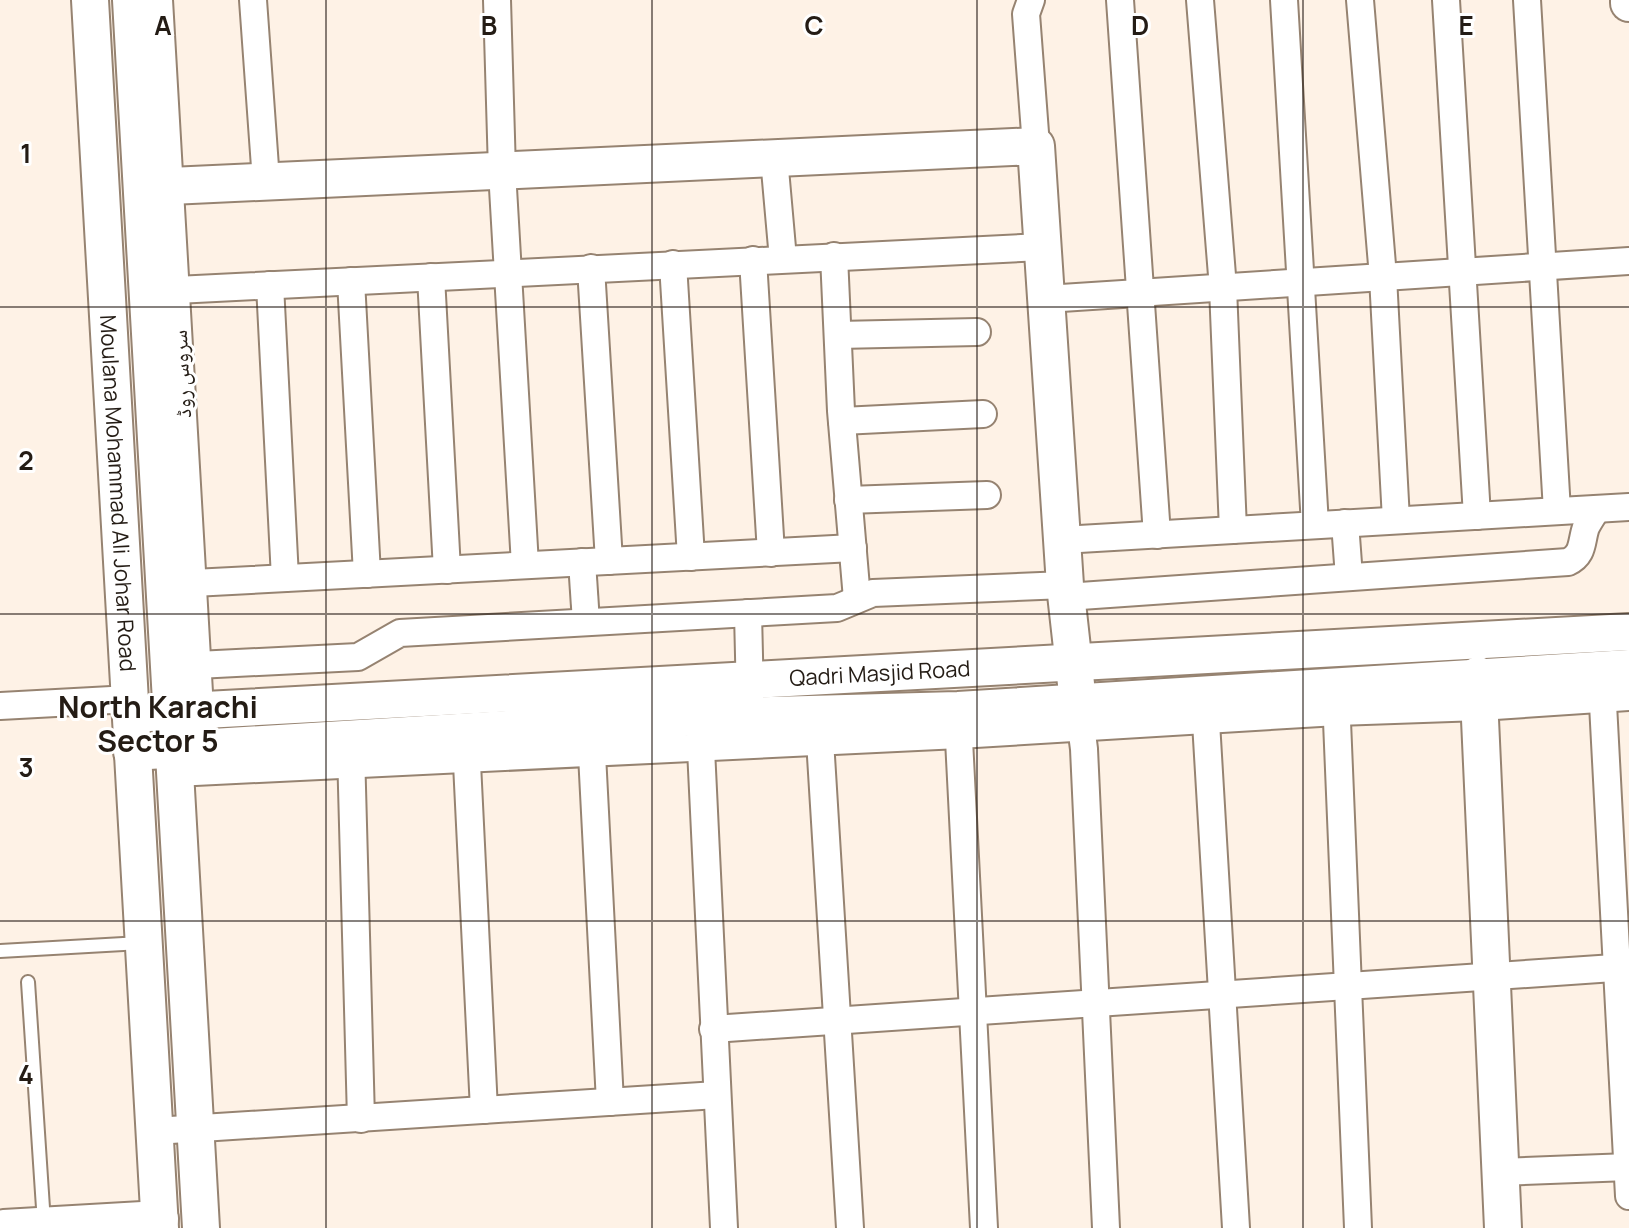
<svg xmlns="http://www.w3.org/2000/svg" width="1629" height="1228" viewBox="0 0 1629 1228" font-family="Manrope,'Noto Naskh Arabic',sans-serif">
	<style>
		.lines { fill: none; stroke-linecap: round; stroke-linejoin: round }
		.lane-casing { stroke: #968371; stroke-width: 16 }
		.street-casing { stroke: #968371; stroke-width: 30 }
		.secondary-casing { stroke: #968371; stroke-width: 40 }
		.lane { stroke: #fff; stroke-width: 12 }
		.street { stroke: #fff; stroke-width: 26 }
		.secondary { stroke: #fff; stroke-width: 36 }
		.grid { fill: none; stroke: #241c15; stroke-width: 2; stroke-opacity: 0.55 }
		.labels { text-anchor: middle; stroke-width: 6; stroke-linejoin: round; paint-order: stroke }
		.street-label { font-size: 22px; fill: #241c15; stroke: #fff }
		.district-label { font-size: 30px; font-weight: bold; fill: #241c15; stroke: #fff }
		.grid-label { font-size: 26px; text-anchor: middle; font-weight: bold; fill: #241c15; stroke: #fff; stroke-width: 6; stroke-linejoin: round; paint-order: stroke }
	</style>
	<rect width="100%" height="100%" fill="#fef2e6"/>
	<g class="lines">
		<g class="lane-casing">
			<g id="lane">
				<polyline points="0,951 141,943"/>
				<polyline points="28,982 44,1223"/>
			</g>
		</g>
		<g class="street-casing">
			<g id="street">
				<polyline points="159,0 201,727"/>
				<polyline points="253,0 266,181"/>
				<polyline points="497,0 502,171 525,565"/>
				<polyline points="1031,0 1026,14 1036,146"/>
				<polyline points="1120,0 1157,535"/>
				<polyline points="1200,0 1223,288 1233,530"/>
				<polyline points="1284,0 1315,525"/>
				<polyline points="1360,0 1383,277 1396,520"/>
				<polyline points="1446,0 1477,516"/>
				<polyline points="1527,0 1557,511"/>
				<polyline points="774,158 783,259"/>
				<polyline points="834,256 841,411 857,599"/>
				<polyline points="753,260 771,553"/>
				<polyline points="673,264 691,557"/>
				<polyline points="591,268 609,561"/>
				<polyline points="431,277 447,570"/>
				<polyline points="351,281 367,574"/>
				<polyline points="270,285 285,578"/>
				<polyline points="176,290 1042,247"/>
				<polyline points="1046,299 1629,261"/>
				<polyline points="838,335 977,332"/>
				<polyline points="842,421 983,414"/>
				<polyline points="848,500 987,495"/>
				<polyline points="1345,523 1349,577"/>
				<polyline points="1062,540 1629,507"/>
				<polyline points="582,562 586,622"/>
				<polyline points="193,583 853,548"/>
				<path d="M1066,597l502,-35c16,-7 13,-21 18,-35 3,-6 7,-12 11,-18"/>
				<polyline points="748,613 750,698"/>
				<polyline points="197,665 358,657 400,633 837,608 873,593 1065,585"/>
				<polyline points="1602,685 1629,1196"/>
				<polyline points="1336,697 1358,1228"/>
				<polyline points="1205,705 1236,1228"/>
				<polyline points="0,706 130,699"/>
				<polyline points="1079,710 1084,749 1106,1228"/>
				<polyline points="958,720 984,1228"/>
				<polyline points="819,724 850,1228"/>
				<polyline points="700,728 724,1228"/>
				<polyline points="591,735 610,1102"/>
				<polyline points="466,743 484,1110"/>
				<polyline points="351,751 361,1119"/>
				<polyline points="175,773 959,735 1337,712 1480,707 1629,697"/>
				<polyline points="713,1029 1629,967"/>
				<polyline points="155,1131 717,1095"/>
				<polyline points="1501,1172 1629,1167"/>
			</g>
		</g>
		<g class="secondary-casing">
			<g id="secondary">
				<path id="s1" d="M90,0l70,1228"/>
				<polyline points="131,0 201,1228"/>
				<polyline points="1629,0 1629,3"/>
				<polyline points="170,186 1036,146 1065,585 1076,684"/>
				<polyline points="1478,675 1503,1228"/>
				<path id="s2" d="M131,714l1498,-82"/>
				<polyline points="132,752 700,717 958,710 1629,668"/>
				<polyline points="4,1228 160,1219"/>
			</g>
		</g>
		<use href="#lane" class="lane"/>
		<use href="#street" class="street"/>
		<use href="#secondary" class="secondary"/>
	</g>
	<path class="grid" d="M326,0v1228M652,0v1228M977,0v1228M1303,0v1228M0,307h1629M0,614h1629M0,921h1629"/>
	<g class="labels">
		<g class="street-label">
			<text transform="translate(181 374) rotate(-93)" y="8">سروس روڈ</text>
			<text dy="8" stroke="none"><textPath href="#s1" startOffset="494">Moulana Mohammad Ali Johar Road</textPath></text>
			<text dy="8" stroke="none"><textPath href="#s2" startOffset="750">Qadri Masjid Road</textPath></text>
		</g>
		<g class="district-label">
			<text x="158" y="718">North Karachi<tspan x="158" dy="34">Sector 5</tspan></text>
		</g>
	</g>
	<g class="grid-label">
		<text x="163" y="35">A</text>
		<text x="489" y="35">B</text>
		<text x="814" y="35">C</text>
		<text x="1140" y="35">D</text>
		<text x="1466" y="35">E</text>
		<text x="26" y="163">1</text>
		<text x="26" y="470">2</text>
		<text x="26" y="777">3</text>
		<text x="26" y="1084">4</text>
	</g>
</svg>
